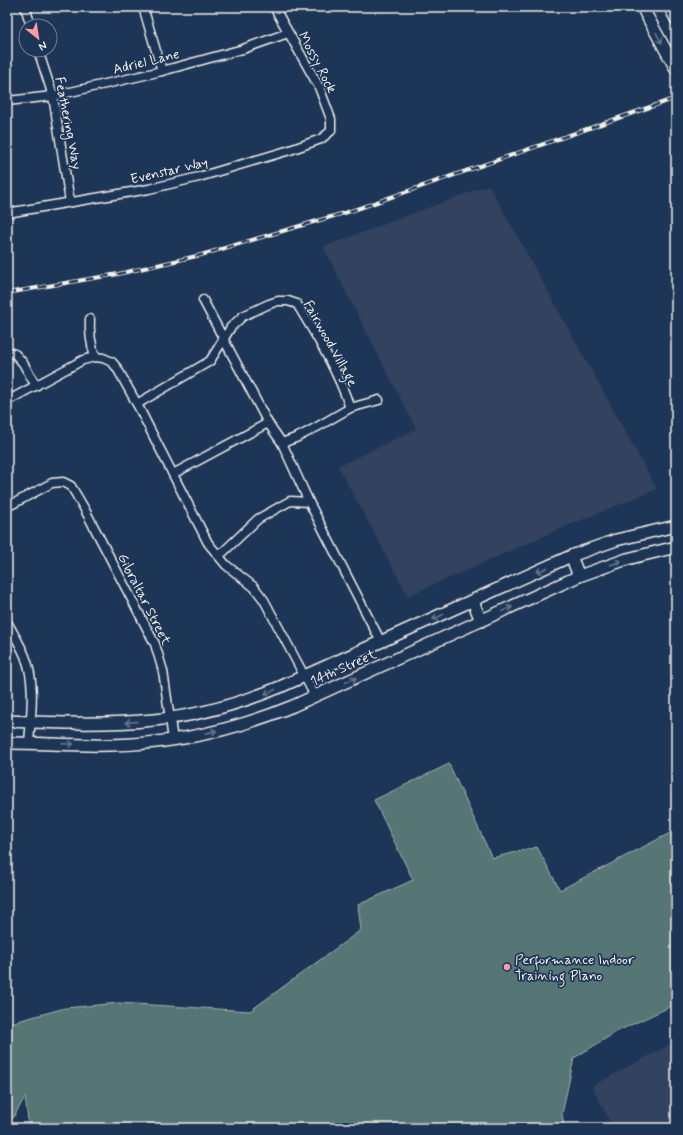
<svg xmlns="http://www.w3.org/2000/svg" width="683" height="1135" viewBox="0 0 683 1135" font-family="Mynerve,sans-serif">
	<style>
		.built { fill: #33435f }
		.green { fill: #577574; stroke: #a6b3ae }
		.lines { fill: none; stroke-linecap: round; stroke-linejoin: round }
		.street-casing { stroke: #f4f1e8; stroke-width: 11 }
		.secondary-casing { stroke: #f4f1e8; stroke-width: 14 }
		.street { stroke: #1d3557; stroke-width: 8 }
		.secondary { stroke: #1d3557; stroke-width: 11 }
		.rail-casing { stroke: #f4f1e8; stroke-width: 4 }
		.rail { stroke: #1d3557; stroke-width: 2.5; stroke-dasharray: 8; stroke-linecap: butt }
		.oneway { stroke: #68778a }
		.poi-dot { fill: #ff9aa2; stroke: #1d3557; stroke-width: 1.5 }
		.labels { text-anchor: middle; stroke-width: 3.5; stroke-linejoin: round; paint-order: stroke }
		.street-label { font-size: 14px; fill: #f4f1e8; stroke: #1d3557 }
		.poi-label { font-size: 14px; fill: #f4f1e8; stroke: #1d3557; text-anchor: start }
	</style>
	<rect width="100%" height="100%" fill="#1d3557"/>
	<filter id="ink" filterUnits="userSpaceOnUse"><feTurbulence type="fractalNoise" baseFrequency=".025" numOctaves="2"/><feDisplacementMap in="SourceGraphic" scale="8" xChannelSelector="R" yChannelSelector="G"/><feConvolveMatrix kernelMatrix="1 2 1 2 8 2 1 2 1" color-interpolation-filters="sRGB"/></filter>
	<g filter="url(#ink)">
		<g class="built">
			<polygon points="489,185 657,489 560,529 408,596 338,466 416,429 323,247"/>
			<polygon points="676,1041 676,1128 613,1128 592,1086"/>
		</g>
		<polygon class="green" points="449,764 492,858 537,847 560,890 676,830 676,1004 618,1031 574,1058 562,1114 564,1128 29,1128 25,1097 13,1118 7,1124 7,1024 65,1008 119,1003 250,1011 361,930 358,905 413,880 374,800"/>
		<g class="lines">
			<g class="street-casing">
				<g id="street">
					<polyline points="25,7 31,26"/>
					<polyline points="143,7 162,71"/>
					<polyline points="38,50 53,96 70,202"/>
					<polyline points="7,101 53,96 162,71 243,49 288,33"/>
					<polyline points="7,213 149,189 199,177 290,150 321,139 331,131 331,119 319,87 274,7"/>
					<polyline points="203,300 268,423 282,443 309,502 381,642"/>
					<path d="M90,319c-1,13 1,25 5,38"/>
					<polyline points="7,352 15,354 23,363 36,386"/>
					<polyline points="7,401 83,360 95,357 103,358 112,362 117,368 137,404 208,543 226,565 254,587 264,600 315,696"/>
					<path d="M137,404l73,-43 21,-34 12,-11 26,-12 9,-3h10l9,3c20,33 41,67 53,104"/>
					<polyline points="282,443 298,437 317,427 350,408 379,400"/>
					<polyline points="173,474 268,423"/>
					<polyline points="7,507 52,483 63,482 71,486 84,508 155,644 163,671 173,740"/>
					<polyline points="219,556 258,519 290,501 309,502"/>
					<path d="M7,622c6,11 13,22 18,34 11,27 6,58 4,87"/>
				</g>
			</g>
			<g class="secondary-casing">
				<g id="secondary">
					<polyline points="642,7 676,69"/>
					<polyline points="670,7 676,19"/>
					<polyline points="571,556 579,576"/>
					<polyline points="473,601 481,621"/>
					<path d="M7,721c49,2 98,4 147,-1 44,-4 85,-16 126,-33l291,-131 45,-16 60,-14"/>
					<path d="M7,743c34,0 69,3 103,2 64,-1 125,-15 183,-39l286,-130 48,-17 49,-12"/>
				</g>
			</g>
			<use href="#street" class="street"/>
			<use href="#secondary" class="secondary"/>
			<g class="rail-casing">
				<polyline id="rail" points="7,293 118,274 201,255 351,211 676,98"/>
			</g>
			<use href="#rail" class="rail"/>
		</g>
		<defs><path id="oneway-shaft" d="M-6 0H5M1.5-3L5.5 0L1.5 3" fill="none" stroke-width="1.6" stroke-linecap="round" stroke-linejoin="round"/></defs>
		<g class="oneway">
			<use href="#oneway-shaft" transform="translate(659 38) rotate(62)"/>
			<use href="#oneway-shaft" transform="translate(616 563) rotate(-19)"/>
			<use href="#oneway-shaft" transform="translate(542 570) rotate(156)"/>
			<use href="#oneway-shaft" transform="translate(507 609) rotate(-24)"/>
			<use href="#oneway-shaft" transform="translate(438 617) rotate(156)"/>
			<use href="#oneway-shaft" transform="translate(351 680) rotate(-24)"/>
			<use href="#oneway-shaft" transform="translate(270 692) rotate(158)"/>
			<use href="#oneway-shaft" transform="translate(131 722) rotate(176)"/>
			<use href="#oneway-shaft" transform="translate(211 732) rotate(-13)"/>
			<use href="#oneway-shaft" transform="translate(68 744) rotate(2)"/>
		</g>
	</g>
	<circle class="poi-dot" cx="507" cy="967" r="4"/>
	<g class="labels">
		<g class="street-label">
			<text transform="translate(146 61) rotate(-14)" y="5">Adriel Lane</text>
			<text transform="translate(318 62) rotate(62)" y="5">Mossy Rock</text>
			<text transform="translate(69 123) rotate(79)" y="5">Feathering Way</text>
			<text transform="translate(169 170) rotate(-13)" y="5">Evenstar Way</text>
			<text transform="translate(331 343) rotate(61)" y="5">Fairwood Village</text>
			<text transform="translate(145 599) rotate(63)" y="5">Gibraltar Street</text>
			<text transform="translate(343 667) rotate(-24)" y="5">14th Street</text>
		</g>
		<g class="poi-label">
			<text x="515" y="964">Performance Indoor<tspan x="515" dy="16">Training Plano</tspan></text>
		</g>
	</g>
	<rect width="683" height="1135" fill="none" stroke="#1d3557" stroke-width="24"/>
	<rect x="12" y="12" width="659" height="1111" fill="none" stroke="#f4f1e8" stroke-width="1.5" filter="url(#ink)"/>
	<g transform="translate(38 38) rotate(150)"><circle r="19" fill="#1d3557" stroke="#738091"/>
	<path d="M0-3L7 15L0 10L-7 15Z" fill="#ff9aa2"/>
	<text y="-6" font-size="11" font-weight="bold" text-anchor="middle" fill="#f4f1e8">N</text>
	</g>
</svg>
